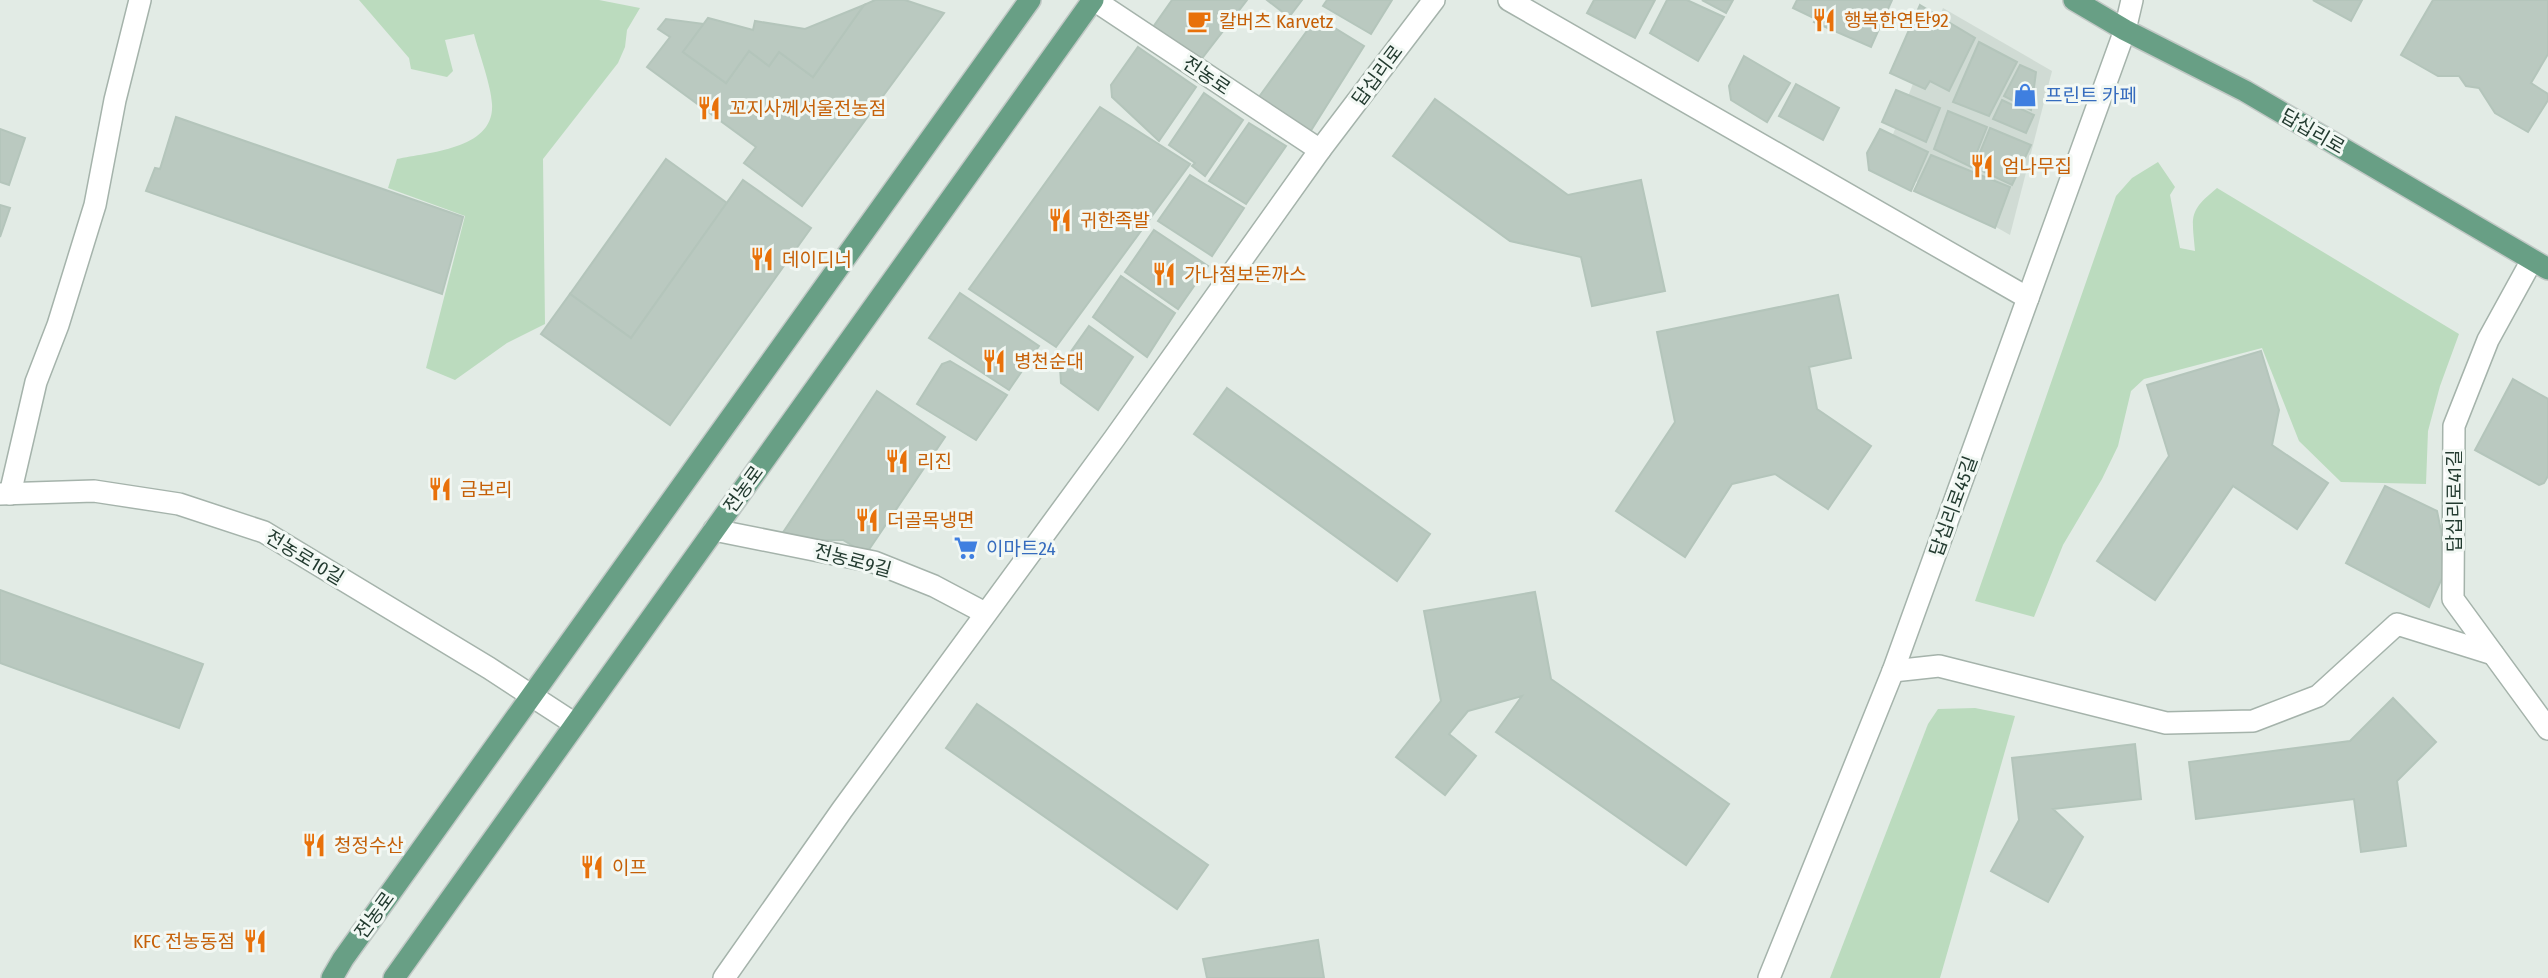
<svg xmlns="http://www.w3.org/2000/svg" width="2548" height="978" viewBox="0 0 2548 978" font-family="'Fira Sans Condensed','Noto Sans KR',sans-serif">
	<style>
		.built { fill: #d0dbd4 }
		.green { fill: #bbdbbe }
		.building { fill: #bac9c0; stroke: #b4c5bb; stroke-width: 2 }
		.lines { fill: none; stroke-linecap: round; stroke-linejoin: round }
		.minor-casing { stroke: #a5b3ab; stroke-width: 24 }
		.major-casing { stroke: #c1c8c5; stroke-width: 24 }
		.minor { stroke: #fff; stroke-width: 21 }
		.major { stroke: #689f85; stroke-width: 21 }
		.labels { text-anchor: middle; stroke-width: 6; stroke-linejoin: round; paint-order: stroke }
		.food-label { font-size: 19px; fill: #c56008; stroke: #f2f8f4; text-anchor: start }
		.street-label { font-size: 19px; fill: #233b30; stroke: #f2f8f4 }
		.shop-label { font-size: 19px; fill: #366cbe; stroke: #f2f8f4; text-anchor: start }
	</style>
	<rect width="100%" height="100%" fill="#e2ebe5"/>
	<polygon class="built" points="1943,8 2052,71 2010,235 1882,162"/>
	<g class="green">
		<path d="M359,0h240l41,8 -13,22 -2,17 -7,16 -75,96 2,165 -38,19 -52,37 -29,-12 39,-152 -77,-28 9,-29c32,-7 98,-10 95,-55 -1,-19 -13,-51 -18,-70l-29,6 8,31 -6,6 -36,-8 -2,-11z"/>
		<path d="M2158,162l17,25 -5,8 10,53 15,3c-3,-36 -7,-39 22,-63l242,146 -19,52 -12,45 -2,53 -85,-2 -42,-41 -37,-93 -118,31 -13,12 -13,55 -16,33 -39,66 -29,72 -59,-16 141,-405 16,-18z"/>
		<polygon points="1975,708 2015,716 1940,978 1830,978 1928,724 1938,709"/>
	</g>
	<g class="building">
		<polygon points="875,0 905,0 944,13 802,206 744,163 756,147 647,67 670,37 658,29 666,19 704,24 683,52 726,83 749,51 769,66 779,52 813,77 864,5"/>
		<polygon points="1172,0 1247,0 1200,61 1151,30"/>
		<polygon points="1267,0 1302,0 1289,17"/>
		<polygon points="1327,0 1392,0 1371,34 1323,6"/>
		<polygon points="1594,0 1655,0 1635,38 1587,13"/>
		<polygon points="1667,0 1687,0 1724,17 1698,61 1650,33"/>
		<polygon points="1702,0 1733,0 1726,13"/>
		<polygon points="1797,0 1892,0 1871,47 1814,22 1816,19 1793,8"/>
		<polygon points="2313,0 2362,0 2351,21"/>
		<polygon points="2433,0 2548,0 2548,54 2531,83 2548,94 2548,100 2528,132 2495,113 2479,88 2466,86 2459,76 2438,76 2401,55"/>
		<polygon points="864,5 813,77 779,52 769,66 749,51 726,83 683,52 708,18 753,30 755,21 805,29"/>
		<polygon points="1920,5 1975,38 1949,91 1930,81 1925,89 1890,73"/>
		<polygon points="1317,17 1364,46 1310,132 1259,97"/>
		<polygon points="1979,42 2017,62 1989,116 1953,102"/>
		<polygon points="1138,47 1196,87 1159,141 1112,97 1111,85"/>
		<polygon points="1744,56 1790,83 1767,122 1731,100 1729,86"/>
		<polygon points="2020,65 2036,72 2031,110 2004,96"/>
		<polygon points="1796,84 1839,108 1823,140 1779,116"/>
		<polygon points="1896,90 1940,108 1926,142 1882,122"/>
		<polygon points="1204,93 1243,120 1205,176 1192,166 1195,163 1169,145"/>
		<polygon points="1435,99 1568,195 1641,180 1665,291 1592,306 1581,257 1510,241 1393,156"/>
		<polygon points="2002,100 2034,115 2026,133 1993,119"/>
		<polygon points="1100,107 1190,164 1056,347 969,289"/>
		<polygon points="1948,111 1987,127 1971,167 1934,149"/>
		<polygon points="176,117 463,217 442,294 146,191 155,168 160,169"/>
		<polygon points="1249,123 1286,146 1246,204 1209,181"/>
		<polygon points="1990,128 2031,145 2012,185 1974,167"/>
		<polygon points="0,129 25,138 9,185 0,182"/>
		<polygon points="1880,129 1928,152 1911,191 1869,170 1867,153"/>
		<polygon points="1931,155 2010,187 1995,228 1914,191"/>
		<polygon points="666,159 727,203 631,338 570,294"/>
		<polygon points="1190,175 1244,208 1212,256 1158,221"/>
		<polygon points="743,180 811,228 670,425 541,334 570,294 631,338"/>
		<polygon points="0,205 10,208 0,237"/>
		<polygon points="1154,230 1208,266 1178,309 1125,272"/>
		<polygon points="1121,276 1175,313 1147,357 1093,317"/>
		<polygon points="960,293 1039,346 1009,390 929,338"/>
		<polygon points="1838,295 1851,358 1809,367 1817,409 1871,446 1828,509 1775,474 1732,484 1685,557 1616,511 1675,422 1657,332"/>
		<polygon points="1089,326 1133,357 1098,410 1061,383 1060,367"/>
		<polygon points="2261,351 2279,410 2272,445 2328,483 2297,529 2233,486 2155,600 2097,561 2169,456 2147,385"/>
		<polygon points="950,361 1007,395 976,440 917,404 942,364"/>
		<polygon points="2513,379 2548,399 2548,476 2544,483 2539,485 2475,450"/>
		<polygon points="1227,388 1430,534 1397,581 1194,434"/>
		<polygon points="877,391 945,437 866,554 843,540 778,540"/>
		<polygon points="2385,486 2437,511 2448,565 2429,607 2346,563"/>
		<polygon points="0,590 203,664 179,728 0,663"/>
		<polygon points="1535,592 1551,679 1729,804 1686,865 1496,732 1522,696 1468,711 1449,734 1476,756 1445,795 1396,757 1441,701 1424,611"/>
		<polygon points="2393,698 2436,742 2397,781 2406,846 2361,852 2354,799 2196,819 2189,762 2350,741"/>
		<polygon points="977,704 1208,865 1177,909 946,748"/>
		<polygon points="2135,744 2141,799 2053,809 2083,837 2048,902 1991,871 2019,820 2012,758"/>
		<polygon points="1318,940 1324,978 1207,978 1203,959"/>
	</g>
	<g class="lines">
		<g class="minor-casing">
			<g id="minor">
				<polyline points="1094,0 1320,150"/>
				<polyline points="1509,0 2028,298"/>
				<polyline points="2532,260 2488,340 2454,426 2453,599 2548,729"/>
				<polyline points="0,494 94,491 179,504 264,532 489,668 575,724"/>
				<polyline points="10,494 36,382 58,325 95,205 115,100 140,0"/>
				<polyline points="714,530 874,562 934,586 985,613"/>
				<polyline points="1893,671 1939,666 2166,723 2253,721 2318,696 2397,624 2493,654"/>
				<polyline points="724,978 842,810 1114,439 1320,150 1434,0"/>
				<polyline points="1769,978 1893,671 2125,30 2132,0"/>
			</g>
		</g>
		<g class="major-casing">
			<g id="major">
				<polyline points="2074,0 2125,30 2245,91 2548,269"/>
				<polyline points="332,978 343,959 1030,0"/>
				<polyline points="394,978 1093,0"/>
			</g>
		</g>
		<use href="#minor" class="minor"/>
		<use href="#major" class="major"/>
	</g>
	<defs>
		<g id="restaurant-bare" transform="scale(1.89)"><path d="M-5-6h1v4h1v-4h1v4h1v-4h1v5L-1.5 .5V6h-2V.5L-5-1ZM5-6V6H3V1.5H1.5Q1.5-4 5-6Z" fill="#e8710a" stroke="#f2f8f4" stroke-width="2.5" paint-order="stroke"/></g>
		<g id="cafe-bare" transform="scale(1.89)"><path d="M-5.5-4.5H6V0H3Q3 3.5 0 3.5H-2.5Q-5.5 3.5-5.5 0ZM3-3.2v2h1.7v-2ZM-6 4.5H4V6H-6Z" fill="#e8710a" stroke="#f2f8f4" stroke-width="2.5" paint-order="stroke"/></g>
		<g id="shop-bare" transform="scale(1.89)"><path d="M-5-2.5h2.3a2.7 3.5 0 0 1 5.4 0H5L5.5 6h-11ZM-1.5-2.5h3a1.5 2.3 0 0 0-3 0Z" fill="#3f7fe0" stroke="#f2f8f4" stroke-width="2.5" paint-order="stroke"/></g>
		<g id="supermarket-bare" transform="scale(1.89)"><path d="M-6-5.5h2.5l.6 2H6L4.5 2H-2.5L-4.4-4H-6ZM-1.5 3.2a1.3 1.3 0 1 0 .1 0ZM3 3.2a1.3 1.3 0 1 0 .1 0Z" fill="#3f7fe0" stroke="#f2f8f4" stroke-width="2.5" paint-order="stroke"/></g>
	</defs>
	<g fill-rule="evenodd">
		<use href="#restaurant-bare" x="1824" y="20"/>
		<use href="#cafe-bare" x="1199" y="21"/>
		<use href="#shop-bare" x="2025" y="95"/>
		<use href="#restaurant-bare" x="709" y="108"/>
		<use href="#restaurant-bare" x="1982" y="166"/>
		<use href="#restaurant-bare" x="1060" y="220"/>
		<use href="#restaurant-bare" x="762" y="259"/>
		<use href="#restaurant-bare" x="1164" y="274"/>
		<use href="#restaurant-bare" x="994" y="361"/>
		<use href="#restaurant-bare" x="897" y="461"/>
		<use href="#restaurant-bare" x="440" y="489"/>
		<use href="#restaurant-bare" x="867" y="520"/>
		<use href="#supermarket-bare" x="966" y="548"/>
		<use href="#restaurant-bare" x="314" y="845"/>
		<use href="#restaurant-bare" x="592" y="867"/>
		<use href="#restaurant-bare" x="255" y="941"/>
	</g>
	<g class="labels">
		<g class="food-label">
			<text x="1844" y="27">행복한연탄92</text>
			<text x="1219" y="28">칼버츠 Karvetz</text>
			<text x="729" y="115">꼬지사께서울전농점</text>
			<text x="2002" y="173">엄나무집</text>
			<text x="1080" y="227">귀한족발</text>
			<text x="782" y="266">데이디너</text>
			<text x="1184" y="281">가나점보돈까스</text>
			<text x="1014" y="368">병천순대</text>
			<text x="917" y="468">리진</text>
			<text x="460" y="496">금보리</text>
			<text x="887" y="527">더골목냉면</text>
			<text x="334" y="852">청정수산</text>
			<text x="612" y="874">이프</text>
			<text x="235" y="948" text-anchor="end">KFC 전농동점</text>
		</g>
		<g class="street-label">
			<text transform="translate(1207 75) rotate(34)" y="7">전농로</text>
			<text transform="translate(1377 75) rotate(-53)" y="7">답십리로</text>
			<text transform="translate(2313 131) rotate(30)" y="7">답십리로</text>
			<text transform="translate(743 489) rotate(-54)" y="7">전농로</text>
			<text transform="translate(2454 501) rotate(-90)" y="7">답십리로41길</text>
			<text transform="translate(1953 506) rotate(-70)" y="7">답십리로45길</text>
			<text transform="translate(305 557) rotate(31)" y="7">전농로10길</text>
			<text transform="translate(853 560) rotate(15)" y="7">전농로9길</text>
			<text transform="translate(374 915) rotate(-54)" y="7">전농로</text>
		</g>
		<g class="shop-label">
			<text x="2045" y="102">프린트 카페</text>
			<text x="986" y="555">이마트24</text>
		</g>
	</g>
</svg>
